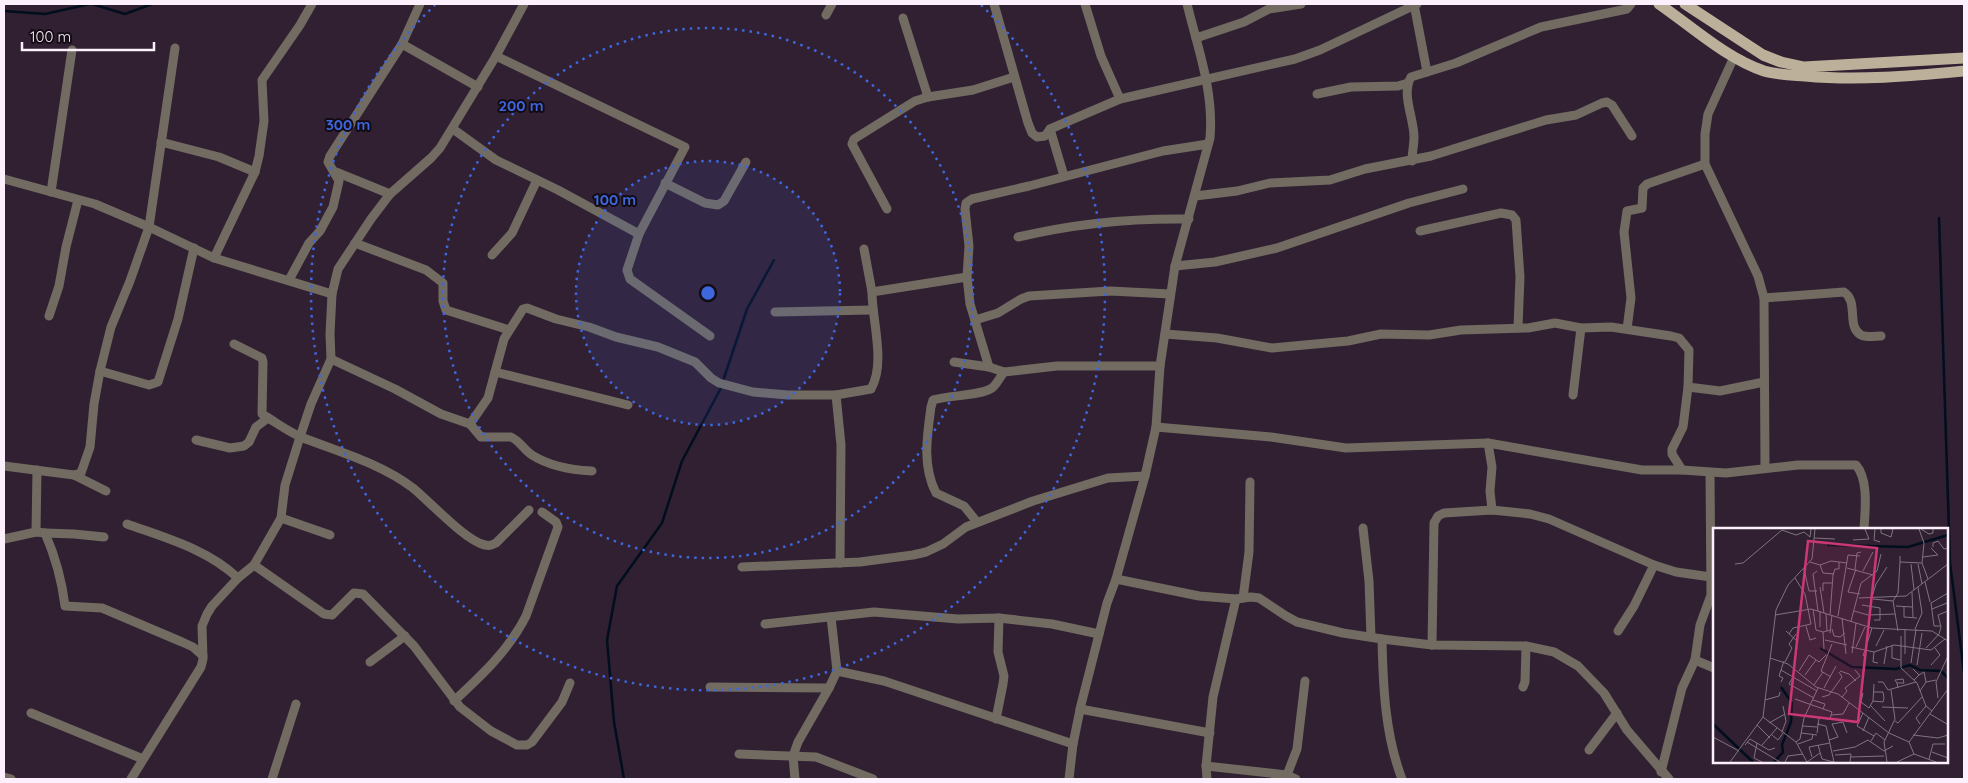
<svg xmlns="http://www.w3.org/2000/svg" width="1968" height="783" viewBox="0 0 1968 783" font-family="Quicksand,sans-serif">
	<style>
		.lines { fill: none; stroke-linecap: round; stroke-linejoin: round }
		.stream { stroke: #000e1e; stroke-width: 2.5 }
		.minor { stroke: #716b61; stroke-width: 9 }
		.major { stroke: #bdb09a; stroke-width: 11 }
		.ring { fill: none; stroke: #3e66dd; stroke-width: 2.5; stroke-dasharray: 2.5 5 }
		.inset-river { fill: none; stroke: #000e1e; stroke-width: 2.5 }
		.inset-road { fill: none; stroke: #817382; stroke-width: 1 }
		.view { fill: #cb3873; fill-opacity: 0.15; stroke: #cb3873; stroke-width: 2.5 }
		.inset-edge { fill: none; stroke: #fbf0fb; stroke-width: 2.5 }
		.centre { fill: #3e66dd; stroke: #140c14; stroke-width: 2.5 }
		.ring-label { font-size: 15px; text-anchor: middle; font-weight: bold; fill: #3e66dd; stroke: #140c14; stroke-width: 4; stroke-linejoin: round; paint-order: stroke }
	</style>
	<rect width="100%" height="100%" fill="#302031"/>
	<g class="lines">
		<g class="stream">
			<polyline points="92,4 125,14 152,4"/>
			<polyline points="4,11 45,14 90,4"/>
			<polyline points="1939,218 1950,563 1964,672"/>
			<polyline points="723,381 747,309 774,260"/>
			<polyline points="624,779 614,722 607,640 617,586 662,523 682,461 722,386"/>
		</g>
		<g class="minor">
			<polyline points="994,4 1028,123 1032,133 1037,137 1045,136 1050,129 1120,99 1295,59 1320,50 1417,4"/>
			<polyline points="1085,4 1101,56 1120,99"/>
			<polyline points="1414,4 1427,72"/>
			<polyline points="826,15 832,4"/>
			<polyline points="903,18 928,97"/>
			<polyline points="1196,38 1244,22 1269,9 1301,4"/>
			<polyline points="402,44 478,87"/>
			<polyline points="496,56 685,147 639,234 627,270 630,279 710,336"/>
			<polyline points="1734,57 1708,114 1705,134 1705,164 1758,276 1764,298 1765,467"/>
			<polyline points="1317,94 1351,87 1398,86 1408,83"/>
			<polyline points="453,129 496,160 558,190 639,234"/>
			<polyline points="1050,129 1064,176"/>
			<polyline points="161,142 219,157 255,172"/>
			<path d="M1412,161c0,-8 2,-16 2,-24 0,-19 -13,-43 -3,-60l45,-14 85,-36 86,-18 4,-5"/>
			<polyline points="336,172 390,194"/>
			<polyline points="4,179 95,204 149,227 214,258 332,294"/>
			<polyline points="665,183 705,203 718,205 724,201 746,162"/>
			<polyline points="51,192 72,50"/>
			<polyline points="1195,196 1237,191 1270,183 1330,180 1365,169 1431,156 1546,120 1576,115 1602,103 1607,102 1612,105 1632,136"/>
			<polyline points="887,209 852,144 854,139 915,101 928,97 973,90 1014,77"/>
			<polyline points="1420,231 1501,213 1512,215 1516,220 1520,277 1518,327"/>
			<path d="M1018,237c55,-13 114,-19 171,-18"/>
			<polyline points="355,243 426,270 443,283 443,301 446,310 509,330"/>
			<polyline points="864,249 872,292"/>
			<polyline points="492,255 512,233 537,180"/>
			<polyline points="214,258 255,172 259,156 264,121 262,80 300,25 312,4"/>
			<polyline points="1175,266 1215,262 1277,248 1409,203 1463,189"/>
			<polyline points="967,277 969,246 965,209 966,203 972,199 1029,186 1163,151 1208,144"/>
			<polyline points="289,280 309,243 320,231 333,207 339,181 328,162 330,156 402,44 420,4"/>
			<path d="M1764,298l80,-6c15,9 2,35 17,43 6,3 14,1 20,1"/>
			<polyline points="775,312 872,310"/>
			<polyline points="49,316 59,286 66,247 78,200"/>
			<polyline points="975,320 998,313 1021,299 1029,296 1110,291 1170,294"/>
			<polyline points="1627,329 1631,298 1624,232 1627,211 1642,208 1643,188 1647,184 1705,164"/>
			<polyline points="1165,334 1217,338 1272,348 1348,341 1381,334 1429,335 1461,330 1528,328 1555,323 1581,328 1611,327 1671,336 1679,338 1689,350 1688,387 1720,391 1764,382"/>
			<path d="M234,344l28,14 1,4 -1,52 3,2c12,7 24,16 36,21 38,15 79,26 112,51 17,14 53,53 72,57 5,1 7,0 11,-2l33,-33"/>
			<path d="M331,359l64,30 46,25 29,10 11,13h30c9,4 13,13 21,18 17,11 40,15 60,16"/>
			<polyline points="954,362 989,367 1004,372 1057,366 1160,366"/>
			<polyline points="100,371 149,385 158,382 178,319 194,248"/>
			<polyline points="495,372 628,405"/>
			<polyline points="836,395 841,445 840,563"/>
			<polyline points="1573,395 1581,328"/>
			<path d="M470,424l18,-26 16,-59 19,-30 4,-1 29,11 33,8 27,10 42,10 37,15 16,16 8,5 34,9 35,3h48l35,-6c15,-26 1,-68 1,-97l95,-15 3,27 19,63"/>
			<path d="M1156,427l115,10 75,11 142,-5 154,27h40l44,3 72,-8h58c13,15 9,46 8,64"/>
			<polyline points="196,440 230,448 244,446 249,442 256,427 268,418"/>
			<polyline points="1488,443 1492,467 1490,491 1492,510"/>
			<polyline points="4,466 74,475 81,473 90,447 94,404 100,371 111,327 130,281 149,227 175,48"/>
			<path d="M37,470l-1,62 9,1c10,23 17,48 20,73l37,2 80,34 11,5 10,9"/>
			<polyline points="1682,470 1672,454 1672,449 1683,427 1688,387"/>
			<polyline points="74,475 106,491"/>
			<polyline points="281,518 330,535"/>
			<path d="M977,522l-13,-16 -28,-13c-14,-27 -9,-57 -5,-86l2,-7c16,-5 47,-4 59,-12 5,-4 8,-11 12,-16"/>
			<path d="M127,524c39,14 80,25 111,54"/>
			<polyline points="1363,528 1369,581 1371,637"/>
			<polyline points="45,533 74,534 104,537"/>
			<polyline points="4,539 36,532"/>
			<polyline points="254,565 324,614 332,615 354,593 363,594 414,646 460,707 491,731 517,745 527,745 532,742 562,702 570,683"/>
			<polyline points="742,567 860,562 913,555 926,552 943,544 966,527 1033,501 1108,478 1145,476"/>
			<polyline points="1116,579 1199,596 1236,599 1251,597 1259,598 1286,616 1297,622 1343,633 1382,639 1432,645 1526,646 1554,652 1578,666 1604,693 1627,730 1669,779"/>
			<polyline points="1243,598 1249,552 1250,482"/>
			<polyline points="765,624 874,612 958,619 999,618 1052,624 1099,634"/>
			<polyline points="1618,631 1634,606 1654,565"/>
			<path d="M1382,639c1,47 3,96 20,140"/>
			<polyline points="1432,645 1434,523 1438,516 1444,513 1492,510 1530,514 1549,519 1654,565 1676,572 1711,577"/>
			<polyline points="1695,660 1714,668"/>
			<polyline points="370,662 405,636"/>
			<polyline points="837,671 884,681 1073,744"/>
			<polyline points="710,687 829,688"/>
			<polyline points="1523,687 1525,682 1526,646"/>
			<path d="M454,701c27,-25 55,-51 72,-85l32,-89 -2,-5 -14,-10"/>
			<polyline points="1080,709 1210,733"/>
			<polyline points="31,713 143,759"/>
			<polyline points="996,719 1003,684 1004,676 998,652 999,618"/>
			<polyline points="1589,750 1617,713"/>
			<polyline points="739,754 816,757 873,779"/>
			<polyline points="1206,766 1287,775 1296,779"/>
			<polyline points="1661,772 1682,688 1695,660 1700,625 1711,595 1710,473"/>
			<polyline points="4,777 11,779"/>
			<polyline points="131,779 201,667 203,659 202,626 207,614 212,606 238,578 254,565 281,518 285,485 300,437 311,404 331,359 330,334 332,294 338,269 371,219 390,194 431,158 440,148 496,56 524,4"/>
			<polyline points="272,779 296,704"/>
			<polyline points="795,779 793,756 798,742 829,688 837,671 831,617"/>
			<path d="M1069,779l4,-35 8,-39 26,-102 9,-24 29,-103 11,-49 4,-61 15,-100 35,-128c4,-47 -12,-89 -23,-134"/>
			<polyline points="1207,779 1206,766 1213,697 1236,599"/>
			<polyline points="1289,779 1287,775 1297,749 1305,681"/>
		</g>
		<g class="major">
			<path d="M1659,4c32,22 68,55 105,67 14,4 27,4 41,5 54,5 106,0 159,-5"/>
			<polyline points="1685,4 1763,55 1781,62 1804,67 1964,58"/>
		</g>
	</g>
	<circle cx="708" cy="293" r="132" fill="#3e66dd" fill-opacity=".12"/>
	<g class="ring">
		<circle cx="708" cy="293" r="132"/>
		<circle cx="708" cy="293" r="265"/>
		<path d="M981 5A397 397 0 1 1 435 5"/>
	</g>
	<g transform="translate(1713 528)">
		<rect width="235" height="235" fill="#302031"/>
		<path class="inset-river" d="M114,17l81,2 40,-12M107,120l32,19 44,2 14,-4 10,5 21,1 7,7M0,196l40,38M61,234l9,-10 -1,-7 9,-23 1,-19 -11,-16"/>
		<path class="inset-road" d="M162,1l-1,11 6,2M168,1v4l10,4 2,-8M206,1l5,14 -2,20 6,16M208,1l8,5 4,-1v-4M101,10l21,1M140,12l16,-1 -4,-10M220,19v-4l5,-2 6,8 4,-1M187,28v6l22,1M210,29l15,-2 -7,-7M97,34l10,3 11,-4 16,2M22,36l8,-1 39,-33 14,5 8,-3 6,5 1,-8M198,36l3,26M205,36l4,20M107,37l3,8 11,1M134,40l26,7M91,41l5,22h8M142,41l2,-16 4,-1M143,41l-8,23 12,2M104,43l-4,3 5,37M150,43l10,-19M212,54l5,20M107,59l4,26M110,63v-8h9M199,64l1,25M159,69l4,-13 11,-17M146,70l47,-2 42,-32M160,71l20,2M149,77l18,3v12h-6M183,78l16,1M191,79v10l13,1M100,81l3,21 7,2M219,81l15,-6M107,83v16M141,83l14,4 27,-1M113,86l1,17M62,87l36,-6 61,19 60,3 16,10M117,87l3,-40 2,-6h4v-7M125,88l10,-61 12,1M129,90l4,36M138,93l10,-38 16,-12 4,-17M93,98l4,14 6,-2M228,98h-7l-3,-23 17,-10M119,101l2,7 6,1 5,-4M192,101v25M202,101l7,-16 -4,-26M73,103l12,11M185,103l-5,-30 5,-8 2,-31M117,105l2,-18M76,106l4,-6 18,-4 -6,-30 -10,-16M226,106l2,-7 -3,-12 10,-4M188,108v32l16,15 9,23 6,5M112,112l22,5M179,117v13l8,2M163,118l8,-16M138,119l23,5 20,-7 37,5 14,-11M143,119l9,-20M213,120l13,-14M111,121l-1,-17 8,-2M161,124l-1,10 5,1M139,125l4,-30M150,128l9,-28M57,130l18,6 28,23 22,7 51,39 20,9 5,12 -17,8M72,134l7,-14 -3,-4 7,-10M198,135l5,-34M171,136l3,-18M204,137l5,-32M218,137l9,-10 -5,-7M200,141l6,6 -5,5M68,142l36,21M86,143l10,-16 10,7 7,-7M127,143l9,3 7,7M92,147l11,-15M206,147l5,-3 2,10M80,149l-4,7 25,14M118,149l-10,-6 11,-27M68,154l2,-4 -4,-2 5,-15M165,154h5l5,8 28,-8M184,155h7l-1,-4 -8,1 2,3 1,5M101,157l9,-13M111,160l12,-22M207,163l6,-9 10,-2M150,165l-2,9 8,6 4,-7 1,-17M109,169l7,-2 13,-18 -3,-5M129,169l5,-6 -2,-3 15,-12 -5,-6M225,170l-2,-16 12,-26M82,171l37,13 -2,7 -11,-1 -2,15M52,172l14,-4 1,-4M100,172l12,4 -2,5M160,173l10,1 1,-4 -1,-6h-9M158,178l14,15M169,179l26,1M150,185l-6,13 17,10M217,186l17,10M118,187l12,-1 6,-11M50,189l33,25 11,20M182,193l3,2 24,-26M56,195l16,-9M104,196l9,2 8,36M207,196l-4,-6 10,-12M44,197l13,13M89,198l15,1M150,203l6,-14M69,204l4,-11 -3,-15M88,205l16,2M59,207l6,5 5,-7M200,207l25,3 10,-3M0,209l26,14M116,212l9,-3 -6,-13 11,-2 4,11M158,213l5,-8 9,7M34,214l33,20M83,214l4,-3 4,-21 14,-30M196,214l39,-53M44,215l-3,15 8,4M85,216l14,-5 1,-5M32,217l5,-6 19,11 6,-2M49,217l15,-17M105,217l4,14 12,3M120,223l22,-4 13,-7 16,11 9,-5M219,224l16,6M201,226l22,8M122,227l16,-1 -1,8M99,229l-3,-10 21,-4M138,229l33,-1M216,231l4,-15h12M17,234l33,-45 13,-107 12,-25 24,-26 3,-30M72,234l3,-6 15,-2M94,234l13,-9M174,234l-3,-20 11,-23 -4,-29"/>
		<path class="view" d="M95,13l69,7 -19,174 -69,-8z"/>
		<rect width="235" height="235" class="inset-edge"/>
	</g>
	<circle cx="708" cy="293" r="8" class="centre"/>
	<g class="ring-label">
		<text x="521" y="111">200 m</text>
		<text x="348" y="130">300 m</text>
		<text x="615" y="205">100 m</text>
	</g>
	<rect width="1968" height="783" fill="none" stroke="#fbf0fb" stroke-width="10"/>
	<path d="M22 42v8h132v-8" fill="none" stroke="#fbf0fb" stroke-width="2.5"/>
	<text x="30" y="42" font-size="15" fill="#fbf0fb" stroke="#140c14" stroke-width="4" paint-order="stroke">100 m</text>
</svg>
